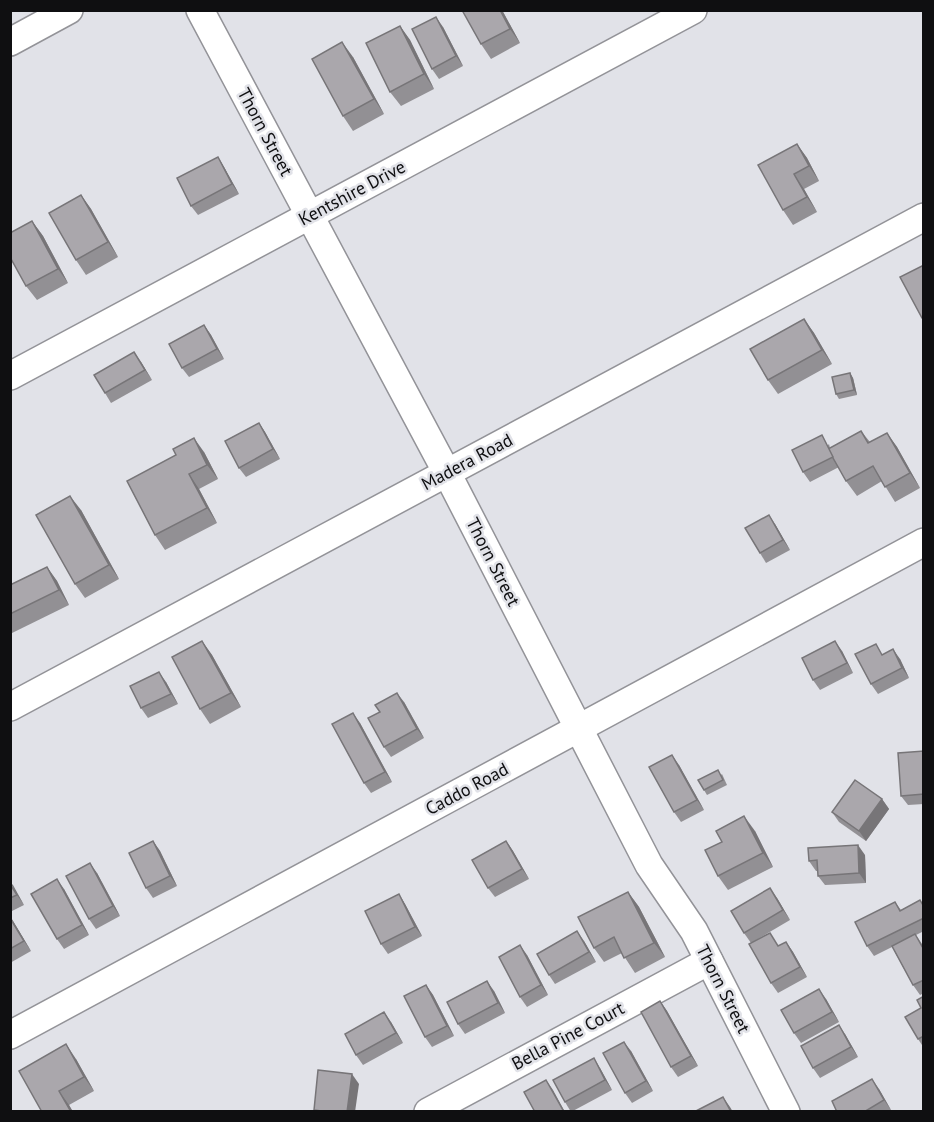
<svg xmlns="http://www.w3.org/2000/svg" width="934" height="1122" viewBox="0 0 934 1122" font-family="'PT Sans',sans-serif">
	<style>
		.lines { fill: none; stroke-linecap: round; stroke-linejoin: round }
		.minor-casing { stroke: #939398; stroke-width: 30 }
		.minor { stroke: #fff; stroke-width: 27 }
		.wall { fill: #929094 }
		.shaded-wall { fill: #777578 }
		.building { fill: #aaa7ac; stroke: #777578; stroke-width: 1.5 }
		.labels { text-anchor: middle; stroke-width: 5; stroke-linejoin: round; paint-order: stroke }
		.street-label { font-size: 18px; fill: #0f0f11; stroke: #e1e2e8 }
	</style>
	<rect width="100%" height="100%" fill="#e1e2e8"/>
	<g class="lines">
		<g class="minor-casing">
			<g id="minor">
				<polyline points="200,10 447,473 649,865 694,931 786,1112"/>
				<polyline points="10,42 69,10"/>
				<polyline points="10,376 693,10"/>
				<polyline points="10,707 924,217"/>
				<polyline points="10,1035 924,542"/>
				<polyline points="428,1112 709,961"/>
			</g>
		</g>
		<use href="#minor" class="minor"/>
	</g>
	<g class="wall">
		<polygon points="502,10 520,43 491,59 481,44"/>
		<polygon points="400,26 410,40 434,89 401,106 390,92"/>
		<polygon points="443,27 463,66 439,79 432,69"/>
		<polygon points="353,57 384,114 353,131 343,116"/>
		<polygon points="797,144 807,158 819,181 804,189 817,212 793,225 783,210"/>
		<polygon points="218,157 224,167 239,194 198,215 191,206"/>
		<polygon points="81,195 91,209 118,257 86,275 76,260"/>
		<polygon points="32,221 43,236 68,283 37,300 26,286"/>
		<polygon points="804,319 814,333 832,364 778,394 768,380"/>
		<polygon points="204,325 211,335 224,359 189,377 182,368"/>
		<polygon points="141,362 152,380 111,403 105,393"/>
		<polygon points="850,373 853,378 857,395 839,399 836,394"/>
		<polygon points="259,423 265,432 280,459 246,477 239,468"/>
		<polygon points="861,431 870,442 887,433 897,447 920,488 895,502 882,481 857,496 846,481 839,467 810,482 803,472 829,444 830,448"/>
		<polygon points="204,452 218,479 199,489 217,523 165,550 155,535 127,481"/>
		<polygon points="81,510 119,579 85,598 75,584"/>
		<polygon points="775,524 790,550 766,563 760,553"/>
		<polygon points="47,567 57,581 69,605 10,634 10,585"/>
		<polygon points="202,641 212,655 241,707 210,724 200,709"/>
		<polygon points="842,651 853,673 820,690 813,680"/>
		<polygon points="883,654 900,659 909,678 878,694 871,684"/>
		<polygon points="166,682 178,704 148,718 141,708"/>
		<polygon points="404,702 424,738 391,757 384,747"/>
		<polygon points="360,723 392,782 371,793 364,783"/>
		<polygon points="924,751 924,804 908,805 901,796"/>
		<polygon points="679,765 704,810 681,822 674,812"/>
		<polygon points="722,774 727,785 707,795 704,790"/>
		<polygon points="882,799 889,809 866,841 839,822 832,812"/>
		<polygon points="755,831 773,867 728,890 718,876 722,842"/>
		<polygon points="153,841 160,851 177,886 153,898 146,888"/>
		<polygon points="506,841 513,851 529,879 495,897 488,888"/>
		<polygon points="865,855 866,883 825,885 818,876 818,871 816,871 809,861"/>
		<polygon points="97,873 120,916 96,929 89,919"/>
		<polygon points="10,882 24,905 10,912"/>
		<polygon points="64,889 89,935 64,949 57,939"/>
		<polygon points="628,892 639,907 665,957 635,973 622,953 604,962 594,948"/>
		<polygon points="399,894 405,904 422,936 388,954 381,944"/>
		<polygon points="777,898 790,920 751,943 744,933"/>
		<polygon points="920,900 924,905 924,931 916,935 924,947 924,993 920,995 913,985 892,947 874,956 867,946 895,902 901,910"/>
		<polygon points="10,916 31,951 10,963"/>
		<polygon points="584,941 596,962 555,984 549,975"/>
		<polygon points="786,942 793,952 807,977 778,993 771,983"/>
		<polygon points="527,955 548,995 527,1007 520,997"/>
		<polygon points="426,985 433,995 454,1036 432,1047 425,1037"/>
		<polygon points="494,991 505,1013 465,1034 458,1024"/>
		<polygon points="924,996 924,1048 918,1039"/>
		<polygon points="826,999 839,1022 801,1043 794,1033"/>
		<polygon points="660,1001 667,1011 698,1066 678,1077 671,1067"/>
		<polygon points="391,1022 403,1043 363,1065 356,1055"/>
		<polygon points="845,1034 858,1057 820,1078 813,1068"/>
		<polygon points="631,1051 653,1091 632,1103 625,1093"/>
		<polygon points="76,1059 94,1091 69,1105 73,1112 42,1112"/>
		<polygon points="600,1068 612,1090 571,1112 565,1102"/>
		<polygon points="879,1089 891,1110 888,1112 837,1112"/>
	</g>
	<g class="shaded-wall">
		<polygon points="500,10 502,10 520,43 510,29"/>
		<polygon points="436,17 443,27 463,66 456,56"/>
		<polygon points="400,26 410,40 434,89 424,74"/>
		<polygon points="342,42 353,57 384,114 374,99"/>
		<polygon points="797,144 807,158 819,181 809,166"/>
		<polygon points="218,157 224,167 239,194 232,184"/>
		<polygon points="794,174 804,189 817,212 807,197"/>
		<polygon points="81,195 91,209 118,257 108,242"/>
		<polygon points="32,221 43,236 68,283 58,269"/>
		<polygon points="804,319 814,333 832,364 822,350"/>
		<polygon points="204,325 211,335 224,359 217,349"/>
		<polygon points="134,352 141,362 152,380 145,370"/>
		<polygon points="850,373 853,378 857,395 854,390"/>
		<polygon points="259,423 265,432 280,459 273,449"/>
		<polygon points="887,433 897,447 920,488 910,473"/>
		<polygon points="194,438 204,452 218,479 207,465"/>
		<polygon points="189,474 199,489 217,523 207,508"/>
		<polygon points="70,496 81,510 119,579 109,565"/>
		<polygon points="769,515 775,524 790,550 783,540"/>
		<polygon points="47,567 57,581 69,605 59,590"/>
		<polygon points="202,641 212,655 241,707 231,693"/>
		<polygon points="835,641 842,651 853,673 847,663"/>
		<polygon points="893,649 900,659 909,678 902,668"/>
		<polygon points="159,672 166,682 178,704 171,694"/>
		<polygon points="397,693 404,702 424,738 417,729"/>
		<polygon points="353,713 360,723 392,782 385,772"/>
		<polygon points="672,755 679,765 704,810 697,800"/>
		<polygon points="882,799 889,809 866,841 859,831"/>
		<polygon points="744,816 755,831 773,867 763,853"/>
		<polygon points="153,841 160,851 177,886 170,876"/>
		<polygon points="506,841 513,851 529,879 522,869"/>
		<polygon points="858,845 865,855 866,883 859,873"/>
		<polygon points="90,863 97,873 120,916 113,906"/>
		<polygon points="57,879 64,889 89,935 82,925"/>
		<polygon points="10,882 13,885 24,905 17,895"/>
		<polygon points="770,888 777,898 790,920 783,910"/>
		<polygon points="628,892 639,907 665,957 654,943"/>
		<polygon points="399,894 405,904 422,936 415,927"/>
		<polygon points="10,916 31,951 24,941 10,918"/>
		<polygon points="577,931 584,941 596,962 589,952"/>
		<polygon points="786,942 793,952 807,977 800,967"/>
		<polygon points="520,945 527,955 548,995 541,985"/>
		<polygon points="487,981 494,991 505,1013 498,1003"/>
		<polygon points="426,985 433,995 454,1036 447,1026"/>
		<polygon points="819,989 826,999 839,1022 832,1012"/>
		<polygon points="660,1001 667,1011 698,1066 691,1056"/>
		<polygon points="384,1012 391,1022 403,1043 396,1033"/>
		<polygon points="839,1025 845,1034 858,1057 851,1047"/>
		<polygon points="624,1042 631,1051 653,1091 646,1081"/>
		<polygon points="66,1044 76,1059 94,1091 84,1077"/>
		<polygon points="594,1058 600,1068 612,1090 605,1080"/>
		<polygon points="352,1074 359,1084 355,1112 347,1112"/>
		<polygon points="872,1079 879,1089 891,1110 884,1100"/>
		<polygon points="546,1080 553,1090 565,1112 564,1112"/>
		<polygon points="59,1091 69,1105 73,1112 71,1112"/>
		<polygon points="723,1097 730,1107 733,1112 731,1112"/>
	</g>
	<g class="building">
		<polygon points="462,10 500,10 510,29 481,44"/>
		<polygon points="436,17 456,56 432,69 412,29"/>
		<polygon points="400,26 424,74 390,92 366,43"/>
		<polygon points="342,42 374,99 343,116 312,59"/>
		<polygon points="797,144 809,166 794,174 807,197 783,210 758,165"/>
		<polygon points="218,157 232,184 191,206 177,178"/>
		<polygon points="81,195 108,242 76,260 49,213"/>
		<polygon points="32,221 58,269 26,286 10,257 10,233"/>
		<polygon points="924,265 924,318 922,318 900,277"/>
		<polygon points="804,319 822,350 768,380 750,349"/>
		<polygon points="204,325 217,349 182,368 169,344"/>
		<polygon points="134,352 145,370 105,393 94,375"/>
		<polygon points="850,373 854,390 836,394 832,377"/>
		<polygon points="259,423 273,449 239,468 225,441"/>
		<polygon points="861,431 868,443 887,433 910,473 885,487 873,466 846,481 828,449"/>
		<polygon points="822,435 833,457 803,472 792,450"/>
		<polygon points="194,438 207,465 189,474 207,508 155,535 127,481 176,455 173,449"/>
		<polygon points="70,496 109,565 75,584 36,515"/>
		<polygon points="769,515 783,540 760,553 745,528"/>
		<polygon points="47,567 59,590 10,614 10,585"/>
		<polygon points="202,641 231,693 200,709 172,657"/>
		<polygon points="835,641 847,663 813,680 802,658"/>
		<polygon points="876,644 882,655 893,649 902,668 871,684 855,654"/>
		<polygon points="159,672 171,694 141,708 130,686"/>
		<polygon points="397,693 417,729 384,747 368,718 380,712 375,705"/>
		<polygon points="353,713 385,772 364,783 332,724"/>
		<polygon points="924,751 924,794 901,796 898,753"/>
		<polygon points="672,755 697,800 674,812 649,767"/>
		<polygon points="718,770 723,780 704,790 698,780"/>
		<polygon points="855,780 882,799 859,831 832,812"/>
		<polygon points="744,816 763,853 718,876 705,850 722,842 716,831"/>
		<polygon points="153,841 170,876 146,888 129,853"/>
		<polygon points="506,841 522,869 488,888 472,860"/>
		<polygon points="858,845 859,873 818,876 817,860 809,861 808,848"/>
		<polygon points="90,863 113,906 89,919 66,876"/>
		<polygon points="57,879 82,925 57,939 31,894"/>
		<polygon points="10,884 17,895 10,898"/>
		<polygon points="770,888 783,910 744,933 731,911"/>
		<polygon points="628,892 654,943 624,958 614,937 594,948 578,917"/>
		<polygon points="399,894 415,927 381,944 365,911"/>
		<polygon points="920,900 924,907 924,918 867,946 855,922 895,902 900,911"/>
		<polygon points="10,918 24,941 10,949"/>
		<polygon points="577,931 589,952 549,975 537,954"/>
		<polygon points="770,933 778,946 786,942 800,967 771,983 749,944"/>
		<polygon points="915,934 924,950 924,980 913,985 892,946"/>
		<polygon points="520,945 541,985 520,997 499,957"/>
		<polygon points="487,981 498,1003 458,1024 447,1002"/>
		<polygon points="426,985 447,1026 425,1037 404,996"/>
		<polygon points="819,989 832,1012 794,1033 781,1010"/>
		<polygon points="924,996 924,1036 918,1039 905,1017 921,1008 917,1000"/>
		<polygon points="660,1001 691,1056 671,1067 641,1012"/>
		<polygon points="384,1012 396,1033 356,1055 345,1034"/>
		<polygon points="839,1025 851,1047 813,1068 801,1046"/>
		<polygon points="624,1042 646,1081 625,1093 603,1053"/>
		<polygon points="66,1044 84,1077 59,1091 71,1112 42,1112 19,1071"/>
		<polygon points="594,1058 605,1080 565,1102 553,1080"/>
		<polygon points="318,1070 352,1074 347,1112 329,1112 314,1110"/>
		<polygon points="872,1079 884,1100 864,1112 837,1112 832,1101"/>
		<polygon points="546,1080 564,1112 535,1112 524,1092"/>
		<polygon points="723,1097 731,1112 694,1112"/>
	</g>
	<g class="labels">
		<g class="street-label">
			<text transform="translate(265 132) rotate(62)" y="6">Thorn Street</text>
			<text transform="translate(352 193) rotate(-28)" y="6">Kentshire Drive</text>
			<text transform="translate(467 462) rotate(-28)" y="6">Madera Road</text>
			<text transform="translate(493 562) rotate(63)" y="6">Thorn Street</text>
			<text transform="translate(467 789) rotate(-28)" y="6">Caddo Road</text>
			<text transform="translate(723 989) rotate(63)" y="6">Thorn Street</text>
			<text transform="translate(568 1036) rotate(-28)" y="6">Bella Pine Court</text>
		</g>
	</g>
	<rect width="934" height="1122" fill="none" stroke="#0f0f11" stroke-width="24"/>
</svg>
